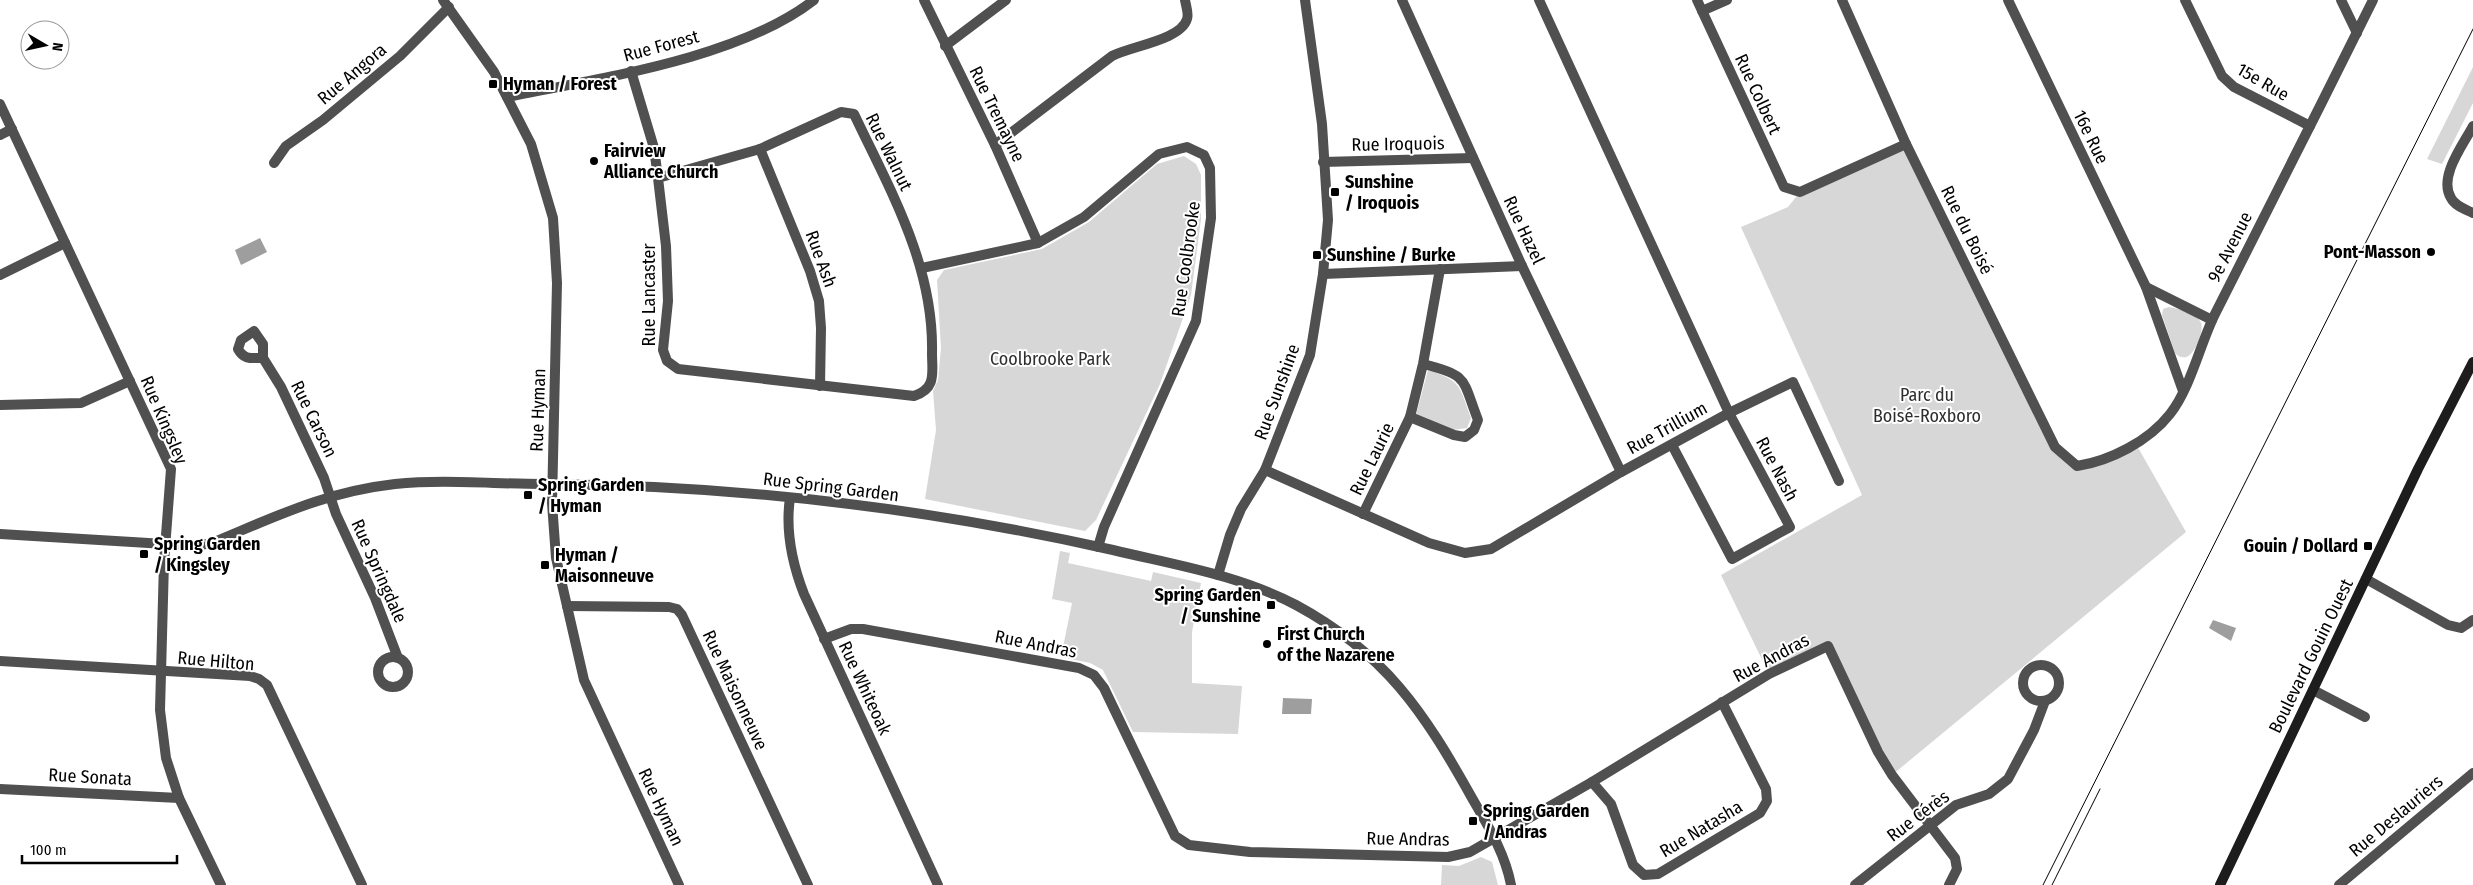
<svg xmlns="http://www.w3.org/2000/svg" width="2473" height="885" viewBox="0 0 2473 885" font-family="'Fira Sans Condensed',sans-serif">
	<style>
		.green { fill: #d7d7d7 }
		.water { fill: #9e9e9e }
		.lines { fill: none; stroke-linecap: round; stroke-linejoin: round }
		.minor { stroke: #505050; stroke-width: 10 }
		.tertiary { stroke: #505050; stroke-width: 10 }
		.secondary { stroke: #1d1d1d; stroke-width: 10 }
		.tram { stroke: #000; stroke-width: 1 }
		.poi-dot { fill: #000; stroke: #fff; stroke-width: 2 }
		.labels { text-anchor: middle; stroke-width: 4; stroke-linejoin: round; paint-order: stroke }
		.street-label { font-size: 18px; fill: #000; stroke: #fff }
		.poi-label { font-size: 18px; font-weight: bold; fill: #000; stroke: #fff; text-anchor: start }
		.park-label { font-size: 18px; fill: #2e2e2e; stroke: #fff }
	</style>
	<rect width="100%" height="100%" fill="#fff"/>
	<g class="green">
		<polygon points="2473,67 2473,103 2442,164 2427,159"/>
		<polygon points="1906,144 2055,447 2077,466 2136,444 2186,532 1892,775 1828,646 1769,674 1721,575 1862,495 1741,227 1788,207 1800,192"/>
		<polygon points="1184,156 1196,164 1201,175 1201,219 1191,295 1160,384 1096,520 1085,531 925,499 936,430 933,391 938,380 941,348 937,280 944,270 1042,249 1089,222 1157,164"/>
		<path d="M2169,307c9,2 28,5 32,16 3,8 -6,32 -15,34 -5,1 -8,-1 -11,-4l-13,-38 1,-6z"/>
		<path d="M1428,370c34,11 31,16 43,48l-4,10 -15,2 -36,-15z"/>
		<polygon points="1060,551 1070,553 1068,563 1151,581 1153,572 1201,583 1192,632 1192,683 1242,686 1238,734 1133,732 1103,670 1090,663 1061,657 1072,603 1052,599"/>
		<polygon points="1481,857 1492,862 1498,885 1441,885 1442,865 1459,866"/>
	</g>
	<g class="water">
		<polygon points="260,238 267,252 241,265 235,250"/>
		<polygon points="2213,620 2236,628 2231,641 2209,628"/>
		<polygon points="1283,698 1312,699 1311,714 1282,714"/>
	</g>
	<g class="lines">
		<g class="minor">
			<polyline points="443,0 494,72 531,144 553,218 557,283 552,503 556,558 584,680 679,885"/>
			<polyline points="924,0 995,145 1038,243"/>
			<polyline points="1402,0 1522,266 1621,472"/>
			<polyline points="1697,0 1784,187 1800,192 1906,144"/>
			<path d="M1842,0l64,144 149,303 22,19c33,-5 72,-25 93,-52 21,-27 30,-70 45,-100 53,-105 106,-209 158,-314"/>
			<polyline points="2008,0 2146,287 2183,391"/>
			<polyline points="2185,0 2222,76 2234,87 2310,126"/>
			<polyline points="2341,0 2357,33"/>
			<polyline points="1702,11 1727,0"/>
			<polyline points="945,46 1006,0"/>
			<path d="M631,71l23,77 4,30 8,68 2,55 -5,49 4,11 11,8 236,27c23,-8 18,-23 18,-43 2,-88 -42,-163 -78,-239l-13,-2 -81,37 -102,29"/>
			<path d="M507,97c93,-19 231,-38 307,-97"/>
			<polyline points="0,104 171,469 164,562 160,710 166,758 179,798 221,885"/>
			<path d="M2473,126c-10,19 -35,51 -22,72 4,8 14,11 22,15"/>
			<polyline points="0,135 12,129"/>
			<path d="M995,145l117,-89c19,-10 69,-16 75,-37 2,-5 -1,-13 -2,-19"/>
			<polyline points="760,149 810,271 819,301 821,328 820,386"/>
			<polyline points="1323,162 1473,158"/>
			<polyline points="274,163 286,146 323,120 400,56 449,7"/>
			<polyline points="922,268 1038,243 1084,217 1159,154 1187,147 1204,155 1210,168 1211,218 1196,321 1104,527 1098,547"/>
			<polyline points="1323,274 1522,266"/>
			<polyline points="0,275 65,243"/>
			<polyline points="2146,287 2212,320"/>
			<path d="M263,358c-12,0 -19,2 -25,-9l3,-9 13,-9 9,13v14l18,29 43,91 12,36 39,84 23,60"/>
			<path d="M1423,364c46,11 39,15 55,56l-4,10 -9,7 -11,-2 -44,-18 13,-53 17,-95"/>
			<polyline points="0,405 81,403 130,381"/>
			<polyline points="1672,445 1732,559 1790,527 1729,413 1793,382 1839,481"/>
			<polyline points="1265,470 1429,543 1465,553 1491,549 1621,472 1729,413 1539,0"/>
			<path d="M790,498c-5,34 2,65 14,96l134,291"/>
			<polyline points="1363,514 1410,417"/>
			<polyline points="1218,575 1230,535 1241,509 1265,470 1310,355 1323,274 1328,220 1322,124 1305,0"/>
			<polyline points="2366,579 2448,625 2461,628 2473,620"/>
			<polyline points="567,606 669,607 677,609 682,615 808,885"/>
			<polyline points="824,639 851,629 863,629 1079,668 1094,675 1104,688 1175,836 1189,845 1250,852 1448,857 1470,852 1592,782 1769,674 1828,646 1878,752 1892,775 1955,858 1957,869 1949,885"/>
			<circle cx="393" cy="672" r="15"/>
			<polyline points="0,661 250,676 259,679 267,685 362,885"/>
			<circle cx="2041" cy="683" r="18"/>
			<polyline points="2313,690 2365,717"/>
			<polyline points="1592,782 1611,804 1633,865 1644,875 1658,874 1760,813 1767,801 1766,789 1722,702"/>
			<polyline points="0,789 179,798"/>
			<polyline points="1855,885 1956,805 1989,794 2008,779 2034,730 2045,701"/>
			<polyline points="2339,885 2473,773"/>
		</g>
		<path class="tertiary" d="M0,534l198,12 16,-4c63,-26 111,-50 181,-58 49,-5 99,0 148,0 192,1 383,24 570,66 62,15 126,25 183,55 89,48 128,107 176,193 16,28 33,55 39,87"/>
		<polyline class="secondary" points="2220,885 2418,469 2473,362"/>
		<g class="tram">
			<polyline points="2043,885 2473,29"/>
			<polyline points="2052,885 2100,789"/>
		</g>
	</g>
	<g class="poi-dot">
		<rect x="488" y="79" width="10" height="10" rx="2.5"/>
		<circle cx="594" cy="161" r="5"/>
		<rect x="1330" y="187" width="10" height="10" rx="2.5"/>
		<circle cx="2431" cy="252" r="5"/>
		<rect x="1312" y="250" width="10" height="10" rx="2.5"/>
		<rect x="523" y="490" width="10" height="10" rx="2.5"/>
		<rect x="2363" y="541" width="10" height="10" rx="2.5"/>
		<rect x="139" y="549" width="10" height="10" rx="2.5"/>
		<rect x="540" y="560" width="10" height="10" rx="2.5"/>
		<rect x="1266" y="600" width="10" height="10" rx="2.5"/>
		<circle cx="1267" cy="644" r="5"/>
		<rect x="1468" y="816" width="10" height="10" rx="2.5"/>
	</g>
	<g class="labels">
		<g class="street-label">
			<text transform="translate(661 46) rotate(-15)" y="6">Rue Forest</text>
			<text transform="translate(352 74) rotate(-40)" y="6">Rue Angora</text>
			<text transform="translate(2263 82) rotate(30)" y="6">15e Rue</text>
			<text transform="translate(1758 94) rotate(65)" y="6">Rue Colbert</text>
			<text transform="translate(997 114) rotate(64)" y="6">Rue Tremayne</text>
			<text transform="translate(2091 137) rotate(64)" y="6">16e Rue</text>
			<text transform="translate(1398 144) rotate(-1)" y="6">Rue Iroquois</text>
			<text transform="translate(889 152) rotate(64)" y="6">Rue Walnut</text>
			<text transform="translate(1524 230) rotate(65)" y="6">Rue Hazel</text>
			<text transform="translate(1967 230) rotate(64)" y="6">Rue du Boisé</text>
			<text transform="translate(2230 247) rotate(-63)" y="6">9e Avenue</text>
			<text transform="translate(821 259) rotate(70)" y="6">Rue Ash</text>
			<text transform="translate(1186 259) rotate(-82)" y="6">Rue Coolbrooke</text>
			<text transform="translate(649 295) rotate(-90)" y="6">Rue Lancaster</text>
			<text transform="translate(1277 392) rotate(-70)" y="6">Rue Sunshine</text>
			<text transform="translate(538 410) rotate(-88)" y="6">Rue Hyman</text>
			<text transform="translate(314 419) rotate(64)" y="6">Rue Carson</text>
			<text transform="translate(164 420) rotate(67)" y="6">Rue Kingsley</text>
			<text transform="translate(1667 428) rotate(-29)" y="6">Rue Trillium</text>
			<text transform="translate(1372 459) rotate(-64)" y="6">Rue Laurie</text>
			<text transform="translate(1777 469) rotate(62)" y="6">Rue Nash</text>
			<text transform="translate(831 487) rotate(7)" y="6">Rue Spring Garden</text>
			<text transform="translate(379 571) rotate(66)" y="6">Rue Springdale</text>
			<text transform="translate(1036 644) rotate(11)" y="6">Rue Andras</text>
			<text transform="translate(2311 656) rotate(-64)" y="6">Boulevard Gouin Ouest</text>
			<text transform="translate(1771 658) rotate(-28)" y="6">Rue Andras</text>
			<text transform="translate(216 661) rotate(5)" y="6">Rue Hilton</text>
			<text transform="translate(865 688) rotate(65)" y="6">Rue Whiteoak</text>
			<text transform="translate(735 690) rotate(65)" y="6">Rue Maisonneuve</text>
			<text transform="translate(90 777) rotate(3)" y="6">Rue Sonata</text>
			<text transform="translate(661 807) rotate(65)" y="6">Rue Hyman</text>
			<text transform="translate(1918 816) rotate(-37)" y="6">Rue Cérès</text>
			<text transform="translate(2396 816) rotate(-40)" y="6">Rue Deslauriers</text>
			<text transform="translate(1701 829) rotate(-31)" y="6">Rue Natasha</text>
			<text transform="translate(1408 839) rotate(1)" y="6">Rue Andras</text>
		</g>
		<g class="poi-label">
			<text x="503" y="90">Hyman / Forest</text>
			<text x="604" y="157">Fairview<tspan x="604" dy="21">Alliance Church</tspan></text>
			<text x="1345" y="188">Sunshine<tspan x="1345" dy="21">/ Iroquois</tspan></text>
			<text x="2421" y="258" text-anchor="end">Pont-Masson</text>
			<text x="1327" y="261">Sunshine / Burke</text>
			<text x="538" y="491">Spring Garden<tspan x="538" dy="21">/ Hyman</tspan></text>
			<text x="154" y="550">Spring Garden<tspan x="154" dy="21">/ Kingsley</tspan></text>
			<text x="2358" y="552" text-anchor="end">Gouin / Dollard</text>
			<text x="555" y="561">Hyman /<tspan x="555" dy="21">Maisonneuve</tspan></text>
			<text x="1261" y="601" text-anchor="end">Spring Garden<tspan x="1261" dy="21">/ Sunshine</tspan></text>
			<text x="1277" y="640">First Church<tspan x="1277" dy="21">of the Nazarene</tspan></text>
			<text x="1483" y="817">Spring Garden<tspan x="1483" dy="21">/ Andras</tspan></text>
		</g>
		<g class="park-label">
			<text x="1050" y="365">Coolbrooke Park</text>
			<text x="1927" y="401">Parc du<tspan x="1927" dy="21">Boisé-Roxboro</tspan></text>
		</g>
	</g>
	<g transform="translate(45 45) rotate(99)"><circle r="24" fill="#ffffff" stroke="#999999"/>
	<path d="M0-4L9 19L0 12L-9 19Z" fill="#000000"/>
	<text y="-8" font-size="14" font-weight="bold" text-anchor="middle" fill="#000000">N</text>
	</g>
	<path d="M22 855v8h155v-8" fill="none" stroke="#000000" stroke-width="2.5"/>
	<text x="30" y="855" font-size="15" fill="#000000" stroke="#ffffff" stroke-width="4" paint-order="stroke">100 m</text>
</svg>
